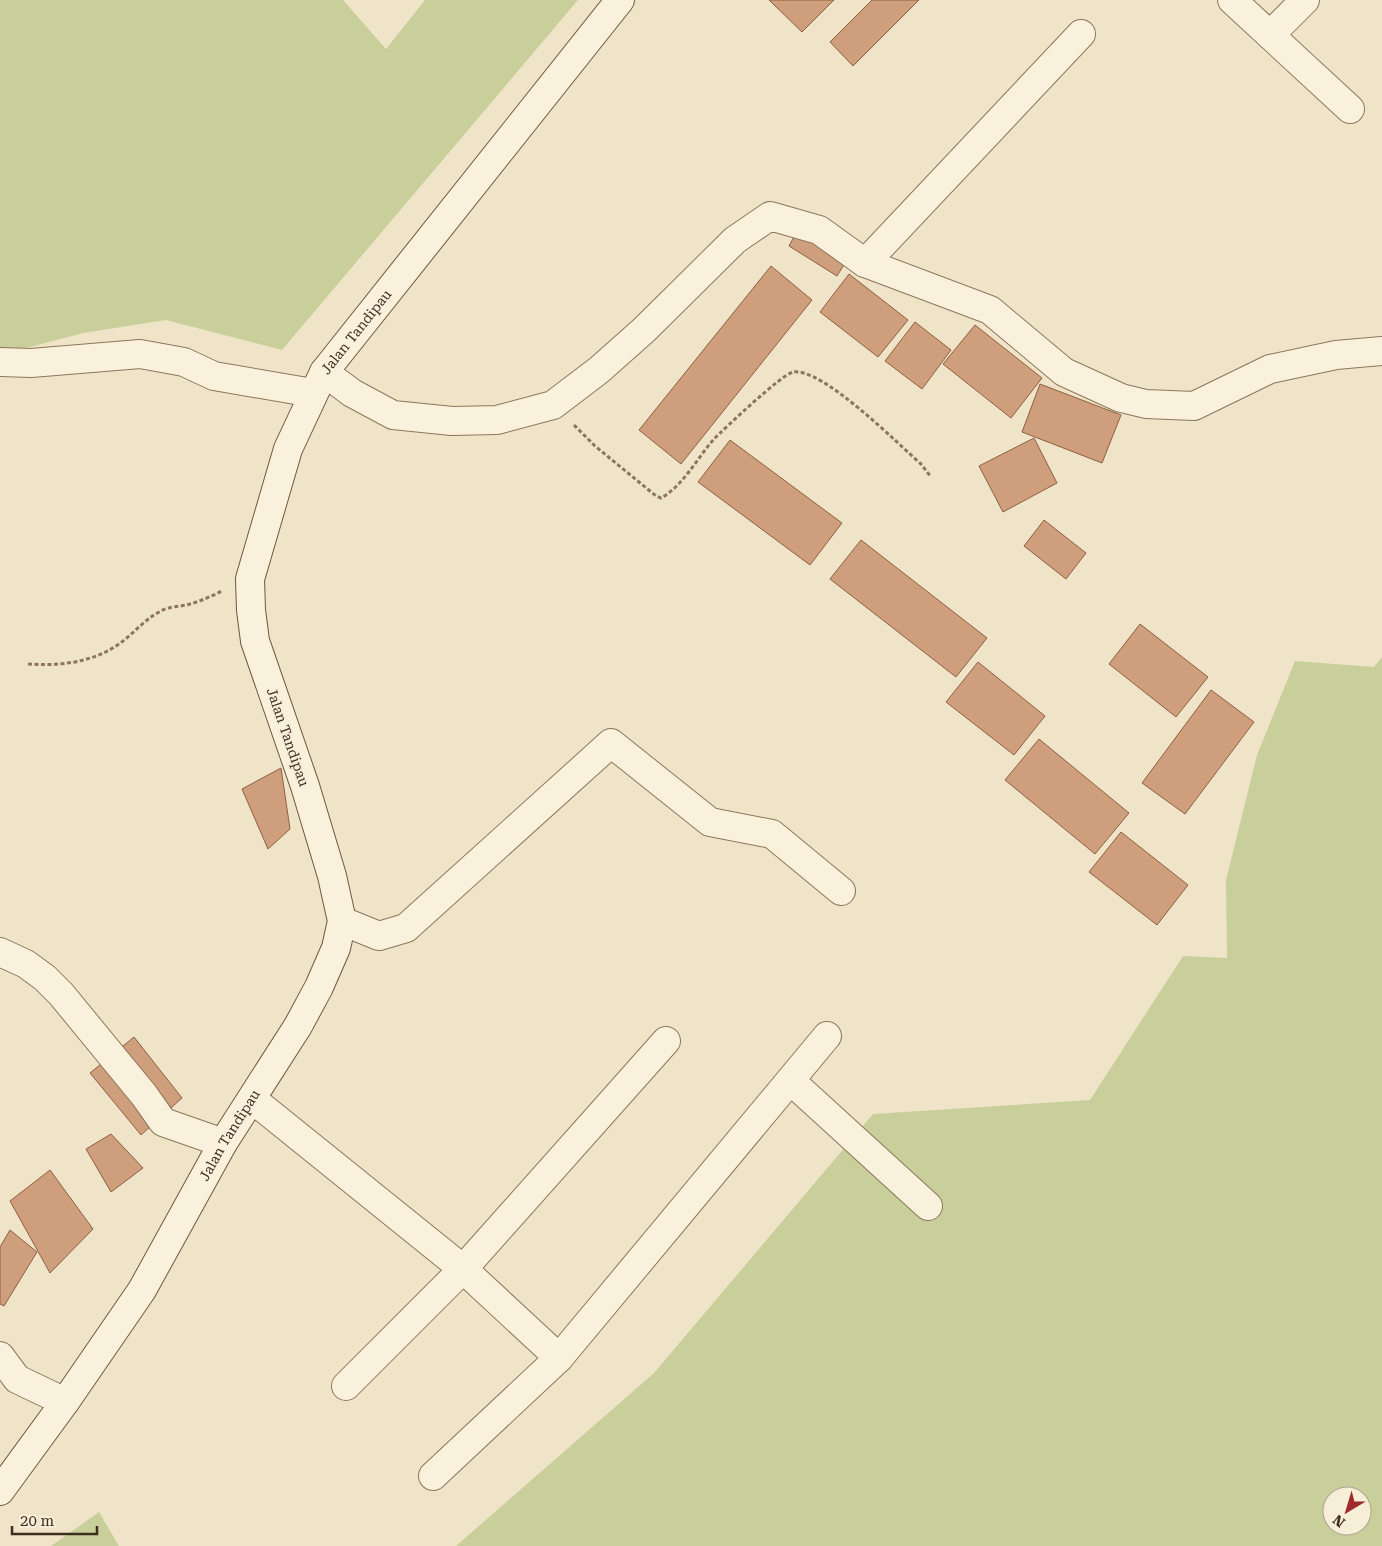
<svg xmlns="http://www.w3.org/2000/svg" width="1382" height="1546" viewBox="0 0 1382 1546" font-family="'Roboto Serif',serif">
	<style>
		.green { fill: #c9cf9b; fill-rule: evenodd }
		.building { fill: #cf9f7d; stroke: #8d5f41 }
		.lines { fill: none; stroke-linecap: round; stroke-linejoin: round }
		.street-casing { stroke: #8d765c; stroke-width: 30 }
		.secondary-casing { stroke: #6f573f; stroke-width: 30 }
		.path { stroke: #8d765c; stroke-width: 3; stroke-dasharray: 4 2.5; stroke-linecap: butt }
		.street { stroke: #faf1dc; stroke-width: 28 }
		.secondary { stroke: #faf1dc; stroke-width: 28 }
		.labels { text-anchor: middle; stroke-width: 4.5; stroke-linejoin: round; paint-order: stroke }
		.street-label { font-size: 14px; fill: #3d2e20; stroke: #f7eed8 }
	</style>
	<rect width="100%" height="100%" fill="#f0e4c8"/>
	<g class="green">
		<polygon points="0,0 343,0 386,49 425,0 578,0 282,350 166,320 83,333 0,355"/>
		<path d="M1382,657v889h-926l198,-173 219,-259 217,-14 93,-144 44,2 -1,-78 31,-125 38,-94 79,6zM1332,1496h30v30h-30z"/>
		<polygon points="99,1512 119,1546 51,1546"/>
	</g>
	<g class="building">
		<polygon points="769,0 834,0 802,32"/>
		<polygon points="872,0 919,0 853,66 830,42"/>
		<polygon points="796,233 845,263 837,276 789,246"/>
		<polygon points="771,266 812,300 681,464 639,430"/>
		<polygon points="849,274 908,320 878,357 820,312"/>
		<polygon points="915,322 951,350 922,389 885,361"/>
		<polygon points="975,325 1042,378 1011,418 943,364"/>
		<polygon points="1040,384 1121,415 1102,463 1022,432"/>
		<polygon points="1034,438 1057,483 1003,512 979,466"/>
		<polygon points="730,440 842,523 810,565 698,482"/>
		<polygon points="1044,520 1086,553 1066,579 1024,546"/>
		<polygon points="861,540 987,638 956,677 830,579"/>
		<polygon points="1140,624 1208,677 1176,717 1109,664"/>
		<polygon points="978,662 1045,716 1014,755 946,702"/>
		<polygon points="1211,690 1254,722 1185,814 1142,783"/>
		<polygon points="1039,739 1129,813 1095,854 1005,780"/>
		<polygon points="281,768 290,829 268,849 242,789"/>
		<polygon points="1121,832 1188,885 1157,925 1089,872"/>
		<polygon points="134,1037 182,1098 141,1135 90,1073"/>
		<polygon points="111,1134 143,1168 111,1192 86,1149"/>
		<polygon points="50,1170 93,1229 50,1273 10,1201"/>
		<polygon points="10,1230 37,1252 4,1306 0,1304 0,1247"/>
	</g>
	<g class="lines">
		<g class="street-casing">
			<g id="street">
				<polyline points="1232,0 1350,109"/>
				<polyline points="1270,35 1305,0"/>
				<polyline points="865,263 1081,34"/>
				<polyline points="0,362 31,363 140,354 184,362 214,376 313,393"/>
				<polyline points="324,372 352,393 393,415 452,421 497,420 553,405 599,370 644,330 735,240 770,216 819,230 865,263 990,310 1064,372 1121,398 1146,404 1194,406 1270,369 1336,355 1382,351"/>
				<polyline points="342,921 379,936 406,928 611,743 710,822 772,834 841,891"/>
				<polyline points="0,952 26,964 45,978 61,994 144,1095 163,1122 223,1143"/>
				<polyline points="791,1081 928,1206"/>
				<polyline points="252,1099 463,1269 559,1358 433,1476"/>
				<polyline points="0,1356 17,1379 65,1402"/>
				<polyline points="559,1358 827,1036"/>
				<polyline points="346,1386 463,1269 666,1041"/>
			</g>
		</g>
		<g class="secondary-casing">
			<g id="secondary">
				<path id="s1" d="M0,1491l65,-89 77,-112 81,-147 75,-117 21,-39 17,-39 6,-27 -10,-45 -27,-90 -50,-145 -4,-31 -1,-31 38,-130 36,-77 296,-372"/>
			</g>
		</g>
		<g class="path">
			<path d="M574,425l21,21 61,50 5,2c23,-13 36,-40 53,-59 11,-11 67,-64 79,-67 29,-5 105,72 128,92l10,13"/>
			<path d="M28,664c30,2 62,-1 88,-18 16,-10 27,-26 45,-35 8,-5 20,-4 29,-7 11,-3 22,-8 32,-13"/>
		</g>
		<use href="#street" class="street"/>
		<use href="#secondary" class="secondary"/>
	</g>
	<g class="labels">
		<g class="street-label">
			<text dy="5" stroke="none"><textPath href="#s1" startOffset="1295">Jalan Tandipau</textPath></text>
			<text transform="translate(288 737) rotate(71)" y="5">Jalan Tandipau</text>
			<text dy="5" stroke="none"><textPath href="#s1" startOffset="424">Jalan Tandipau</textPath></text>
		</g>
	</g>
	<g transform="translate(1347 1511) rotate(218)"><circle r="24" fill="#f7eed8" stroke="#ada18e"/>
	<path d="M0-4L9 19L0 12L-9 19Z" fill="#9e2a2b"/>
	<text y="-8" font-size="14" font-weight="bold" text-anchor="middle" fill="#3d2e20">N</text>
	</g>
	<path d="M12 1526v8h85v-8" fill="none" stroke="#3d2e20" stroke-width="2.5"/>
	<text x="20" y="1526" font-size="15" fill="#3d2e20" stroke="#f7eed8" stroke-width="4" paint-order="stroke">20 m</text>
</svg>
